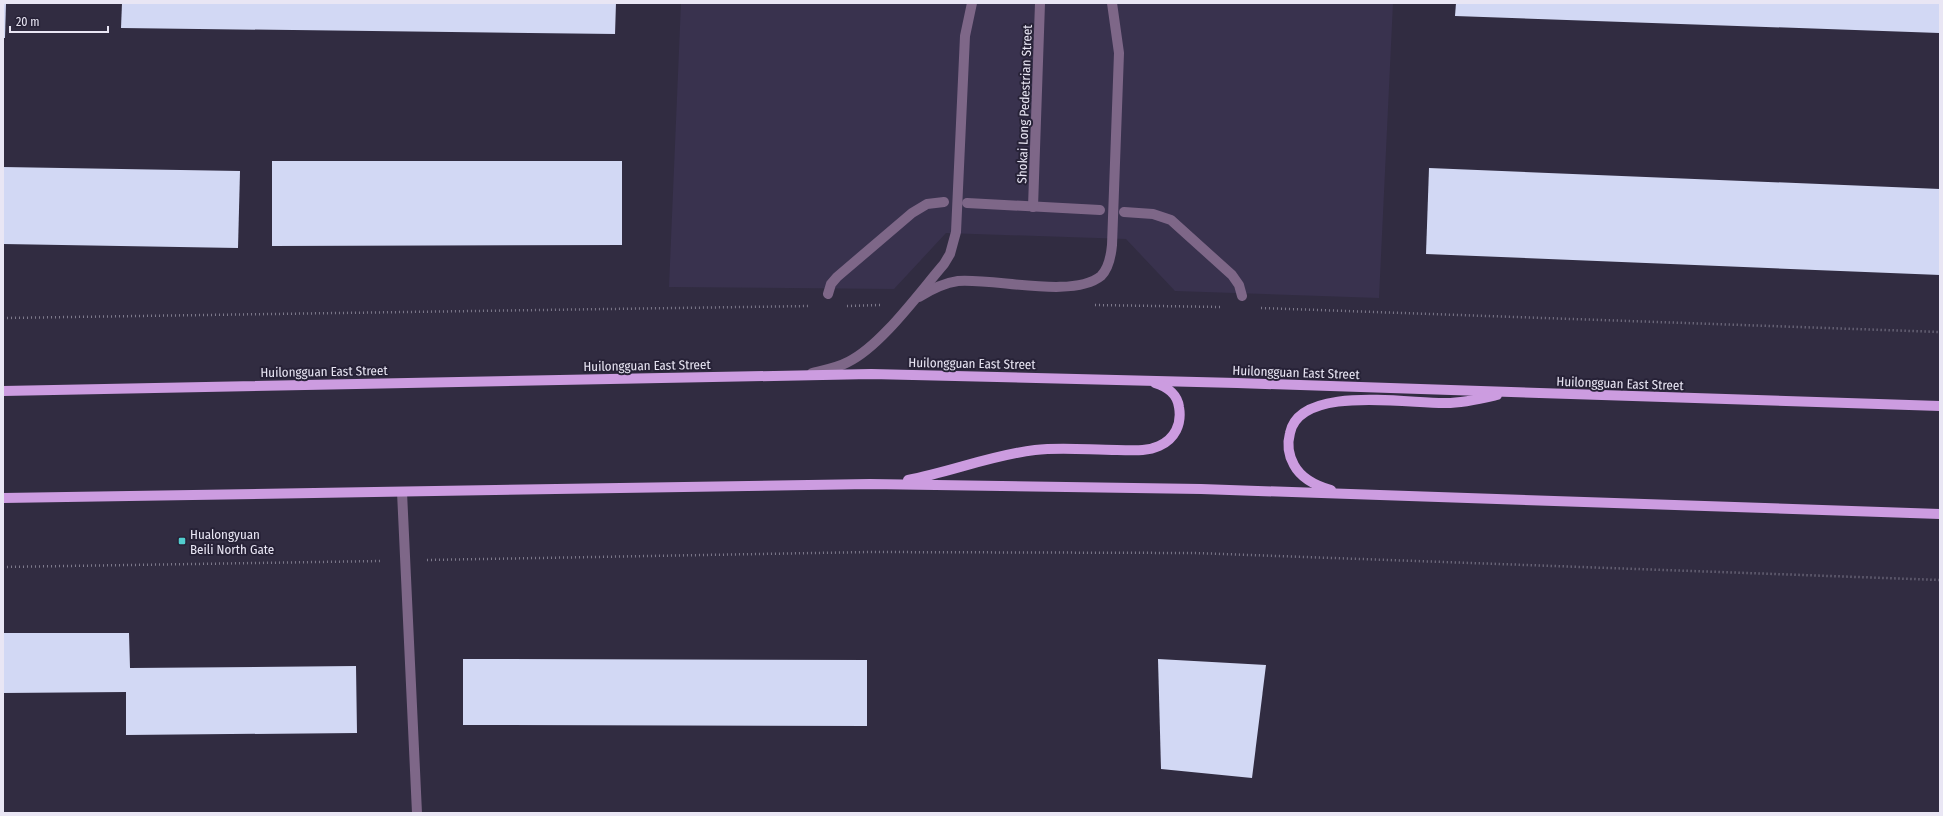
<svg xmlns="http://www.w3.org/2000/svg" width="1943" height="816" viewBox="0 0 1943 816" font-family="'Fira Sans Condensed',sans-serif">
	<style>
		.built { fill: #39324e }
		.building { fill: #d2d8f4 }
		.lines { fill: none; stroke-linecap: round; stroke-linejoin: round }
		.path { stroke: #7e7a8c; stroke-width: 2.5; stroke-dasharray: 1 3; stroke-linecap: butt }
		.lane { stroke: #7e6788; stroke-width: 10 }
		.street { stroke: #7e6788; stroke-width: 10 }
		.primary { stroke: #cc9ce0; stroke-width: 10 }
		.poi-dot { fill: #52cdce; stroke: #272237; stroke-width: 1.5 }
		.labels { text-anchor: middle; stroke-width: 4; stroke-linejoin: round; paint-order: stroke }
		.street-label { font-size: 13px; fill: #e9e6f4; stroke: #272237 }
		.poi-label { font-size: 13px; fill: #e9e6f4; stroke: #272237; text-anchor: start }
	</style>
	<rect width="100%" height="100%" fill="#312c41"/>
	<polygon class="built" points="681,3 1393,3 1379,298 1175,291 1126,239 946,233 894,289 669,287"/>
	<g class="building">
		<polygon points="3,3 6,3 5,38 3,38"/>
		<polygon points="122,3 616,3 615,34 121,28"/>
		<polygon points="1456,3 1940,3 1939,33 1455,16"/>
		<polygon points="272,161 622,161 622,245 272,246"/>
		<polygon points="3,167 240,171 238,248 3,244"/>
		<polygon points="1429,168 1940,189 1940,275 1426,254"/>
		<polygon points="3,633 129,633 130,668 356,666 357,733 126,735 126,692 3,693"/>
		<polygon points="463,659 867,660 867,726 463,725"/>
		<polygon points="1158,659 1266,665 1252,778 1161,769"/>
	</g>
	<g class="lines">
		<g class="path">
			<polyline points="1095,305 1222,307"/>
			<polyline points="847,306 880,305"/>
			<polyline points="1261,308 1940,332"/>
			<polyline points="3,318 810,306"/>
			<polyline points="427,560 870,552 1195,553 1940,580"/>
			<polyline points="3,567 382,561"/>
		</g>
		<g class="lane">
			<path d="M919,297c11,-7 25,-14 39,-16 37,-3 115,18 143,-5 8,-8 10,-20 11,-31l7,-192 -7,-50"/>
			<path d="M812,373c13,-3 25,-5 36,-11 33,-16 71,-69 96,-98l6,-10 6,-22 9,-196 7,-33"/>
		</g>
		<g class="street">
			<polyline points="967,203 1100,210"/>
			<polyline points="1033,207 1040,3"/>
			<polyline points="1124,212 1153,214 1171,220 1232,275 1239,285 1242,296"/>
			<polyline points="828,294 831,284 837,277 912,213 927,204 944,202"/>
			<polyline points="402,492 417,813"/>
		</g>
		<g class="primary">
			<polyline points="3,391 871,374 1237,383 1940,406"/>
			<path d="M908,480c42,-8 84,-25 127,-30 27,-3 55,0 82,0 14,0 29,2 42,-4 16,-7 23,-22 20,-39 -2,-14 -12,-20 -24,-24"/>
			<path d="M1331,490c-14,-4 -30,-12 -37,-25 -5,-9 -7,-21 -4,-32 10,-49 119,-29 156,-30 18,0 34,-4 51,-8"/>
			<polyline points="3,498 870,484 1201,489 1940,514"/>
		</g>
	</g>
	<rect class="poi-dot" x="178" y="537" width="8" height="8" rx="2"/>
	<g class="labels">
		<g class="street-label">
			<text transform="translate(1024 104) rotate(-88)" y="5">Shokai Long Pedestrian Street</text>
			<text transform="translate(972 363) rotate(1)" y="5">Huilongguan East Street</text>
			<text transform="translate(647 365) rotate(-1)" y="5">Huilongguan East Street</text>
			<text transform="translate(324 371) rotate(-1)" y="5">Huilongguan East Street</text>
			<text transform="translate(1296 372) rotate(2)" y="5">Huilongguan East Street</text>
			<text transform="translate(1620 383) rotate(2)" y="5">Huilongguan East Street</text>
		</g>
		<g class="poi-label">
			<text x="190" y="539">Hualongyuan<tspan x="190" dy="15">Beili North Gate</tspan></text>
		</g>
	</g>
	<rect width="1943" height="816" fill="none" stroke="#e9e6f4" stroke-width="8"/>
	<path d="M10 26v6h98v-6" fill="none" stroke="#e9e6f4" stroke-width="2"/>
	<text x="16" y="26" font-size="12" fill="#e9e6f4" stroke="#272237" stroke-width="3" paint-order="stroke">20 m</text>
</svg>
